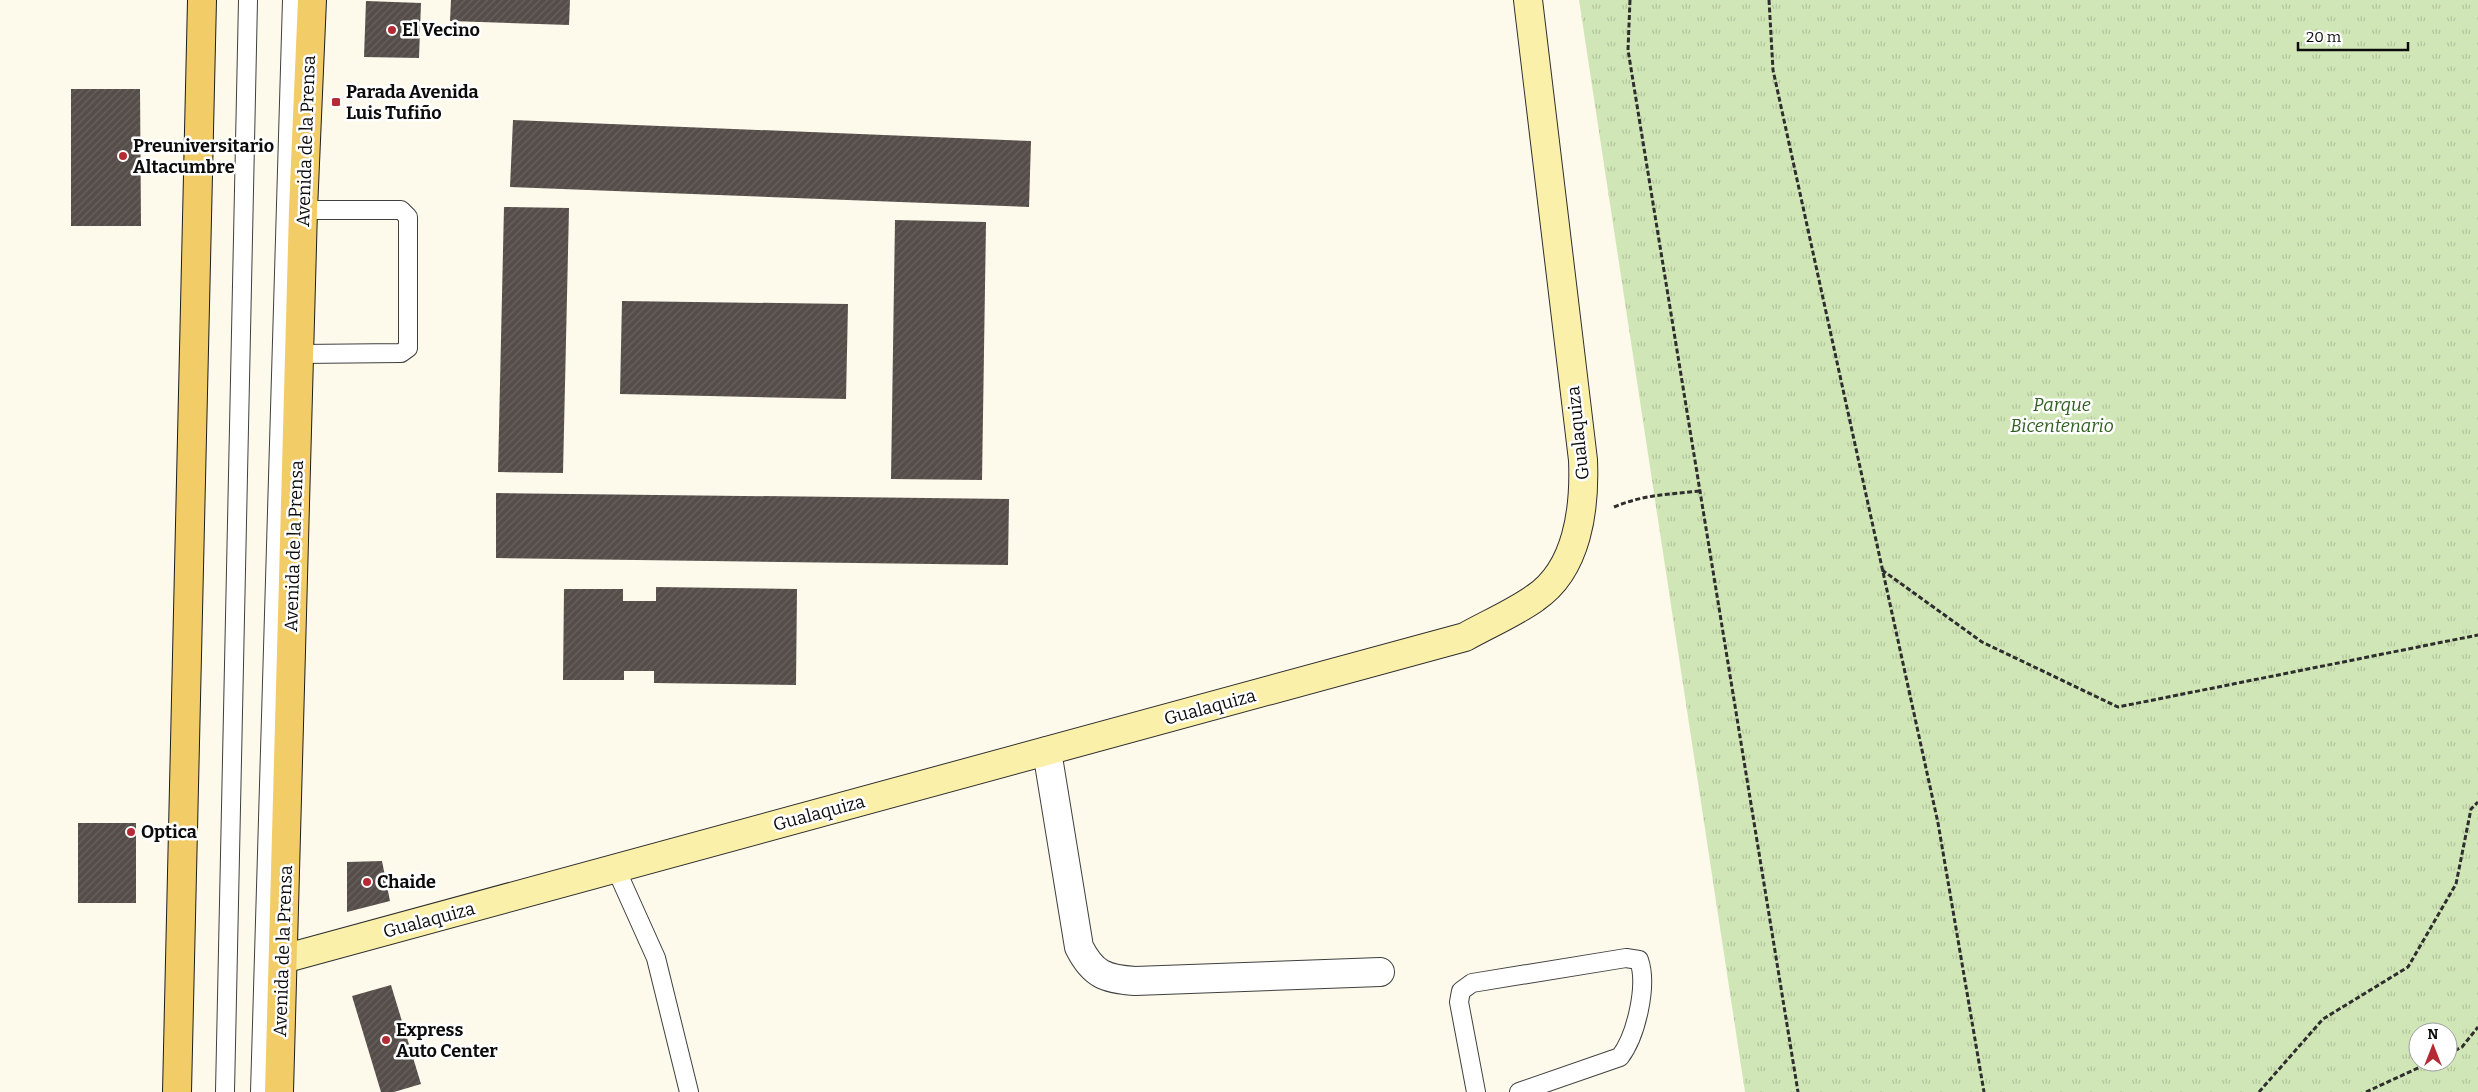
<svg xmlns="http://www.w3.org/2000/svg" width="2478" height="1092" viewBox="0 0 2478 1092" font-family="Bitter,serif">
	<style>
		.park { fill: url(#park-tufts); fill-rule: evenodd }
		.building { fill: url(#building-hatch) }
		.lines { fill: none; stroke-linecap: round; stroke-linejoin: round }
		.lane-casing { stroke: #3f3f3f; stroke-width: 20 }
		.street-casing { stroke: #3f3f3f; stroke-width: 30 }
		.secondary-casing { stroke: #2e2e2e; stroke-width: 30 }
		.primary-casing { stroke: #1d1d1d; stroke-width: 30 }
		.path { stroke: #2e2e2e; stroke-width: 3; stroke-dasharray: 5 2.5; stroke-linecap: butt }
		.lane { stroke: #fff; stroke-width: 18 }
		.street { stroke: #fff; stroke-width: 28 }
		.secondary { stroke: #fbf0a9; stroke-width: 28 }
		.primary { stroke: #f2cc67; stroke-width: 28 }
		.poi-dot { fill: #b52b35; stroke: #fff; stroke-width: 2 }
		.labels { text-anchor: middle; stroke-width: 5; stroke-linejoin: round; paint-order: stroke }
		.poi-label { font-size: 18px; font-weight: bold; fill: #0c0c0c; stroke: #fff; text-anchor: start }
		.street-label { font-size: 18px; fill: #0c0c0c; stroke: #fff }
		.park-label { font-size: 18px; font-style: italic; fill: #2f6020; stroke: #fff }
	</style>
	<defs>
		<pattern id="park-tufts" width="24" height="20" patternUnits="userSpaceOnUse" patternTransform="scale(1.25)"><rect width="24" height="20" fill="#d1e6b7"/><path d="M3 7l-1-3M5 7V3M7 7l1-3M15 17l-1-3M17 17v-4M19 17l1-3" fill="none" stroke="#b2c49c"/></pattern>
		<pattern id="building-hatch" width="6" height="6" patternUnits="userSpaceOnUse" patternTransform="scale(1.25)"><rect width="6" height="6" fill="#544d49"/><path d="M-1 1l2-2M0 6l6-6M5 7l2-2" fill="none" stroke="#68625f"/></pattern>
	</defs>
	<rect width="100%" height="100%" fill="#fefaeb"/>
	<path class="park" d="M1579,0h899v1092h-733zM2418,1032h30v30h-30z"/>
	<g class="building">
		<polygon points="451,0 570,0 569,25 450,21"/>
		<polygon points="366,1 421,3 419,58 364,57"/>
		<polygon points="71,89 140,89 141,226 71,226"/>
		<polygon points="513,120 1031,141 1029,207 510,187"/>
		<polygon points="504,207 569,208 563,473 498,472"/>
		<polygon points="895,220 986,222 982,480 891,479"/>
		<polygon points="622,301 848,304 846,399 620,394"/>
		<polygon points="496,493 1009,499 1008,565 496,558"/>
		<polygon points="656,587 797,589 796,685 654,683 654,671 624,671 624,680 563,680 564,589 623,589 623,601 656,601"/>
		<rect x="78" y="823" width="58" height="80"/>
		<polygon points="382,861 390,901 347,912 347,862"/>
		<polygon points="391,985 421,1084 394,1092 381,1092 352,996"/>
	</g>
	<g class="lines">
		<g class="lane-casing">
			<g id="lane">
				<polyline points="300,354 401,353 408,348 408,217 401,210 303,210"/>
				<polyline points="616,869 656,958 689,1092"/>
				<polyline points="225,1092 248,0"/>
				<polyline points="260,1092 292,0"/>
				<path d="M1476,1092l-17,-90 2,-11 11,-8 154,-25 13,2c9,26 -3,76 -19,97l-101,35"/>
			</g>
		</g>
		<g class="street-casing">
			<path id="street" d="M1047,751l32,196c14,28 27,32 56,34l245,-9"/>
		</g>
		<g class="secondary-casing">
			<path id="secondary" d="M283,959l1182,-322c23,-13 49,-24 70,-39 43,-29 50,-90 48,-138l-55,-460"/>
		</g>
		<g class="primary-casing">
			<g id="primary">
				<polyline points="177,1092 202,0"/>
				<polyline points="279,1092 303,210 312,0"/>
			</g>
		</g>
		<g class="path">
			<polyline points="1630,0 1628,50 1798,1092"/>
			<polyline points="1769,0 1773,70 1938,823 1984,1092"/>
			<path d="M1614,507c28,-12 56,-13 86,-16"/>
			<polyline points="1882,570 1982,642 2118,707 2478,635"/>
			<polyline points="2448,1054 2462,1047 2478,1027"/>
			<polyline points="2259,1092 2323,1019 2408,967 2456,884 2471,809 2478,802"/>
			<polyline points="2366,1092 2431,1062"/>
		</g>
		<use href="#lane" class="lane"/>
		<use href="#street" class="street"/>
		<use href="#secondary" class="secondary"/>
		<use href="#primary" class="primary"/>
	</g>
	<g class="poi-dot">
		<circle cx="392" cy="30" r="5"/>
		<rect x="331" y="97" width="10" height="10" rx="2.5"/>
		<circle cx="123" cy="156" r="5"/>
		<circle cx="131" cy="832" r="5"/>
		<circle cx="367" cy="882" r="5"/>
		<circle cx="386" cy="1040" r="5"/>
	</g>
	<g class="labels">
		<g class="poi-label">
			<text x="402" y="36">El Vecino</text>
			<text x="346" y="98">Parada Avenida<tspan x="346" dy="21">Luis Tufiño</tspan></text>
			<text x="133" y="152">Preuniversitario<tspan x="133" dy="21">Altacumbre</tspan></text>
			<text x="141" y="838">Optica</text>
			<text x="377" y="888">Chaide</text>
			<text x="396" y="1036">Express<tspan x="396" dy="21">Auto Center</tspan></text>
		</g>
		<g class="street-label">
			<text transform="translate(306 141) rotate(-88)" y="6">Avenida de la Prensa</text>
			<text transform="translate(1578 433) rotate(-96)" y="6">Gualaquiza</text>
			<text transform="translate(294 546) rotate(-88)" y="6">Avenida de la Prensa</text>
			<text transform="translate(1210 707) rotate(-15)" y="6">Gualaquiza</text>
			<text transform="translate(819 813) rotate(-15)" y="6">Gualaquiza</text>
			<text transform="translate(429 920) rotate(-15)" y="6">Gualaquiza</text>
			<text transform="translate(283 951) rotate(-88)" y="6">Avenida de la Prensa</text>
		</g>
		<g class="park-label">
			<text x="2062" y="411">Parque<tspan x="2062" dy="21">Bicentenario</tspan></text>
		</g>
	</g>
	<g transform="translate(2433 1047)"><circle r="24" fill="#ffffff" stroke="#9e9e9e"/>
	<path d="M0-4L9 19L0 12L-9 19Z" fill="#b52b35"/>
	<text y="-8" font-size="14" font-weight="bold" text-anchor="middle" fill="#0c0c0c">N</text>
	</g>
	<path d="M2298 42v8h110v-8" fill="none" stroke="#0c0c0c" stroke-width="2.5"/>
	<text x="2306" y="42" font-size="15" fill="#0c0c0c" stroke="#ffffff" stroke-width="4" paint-order="stroke">20 m</text>
</svg>
